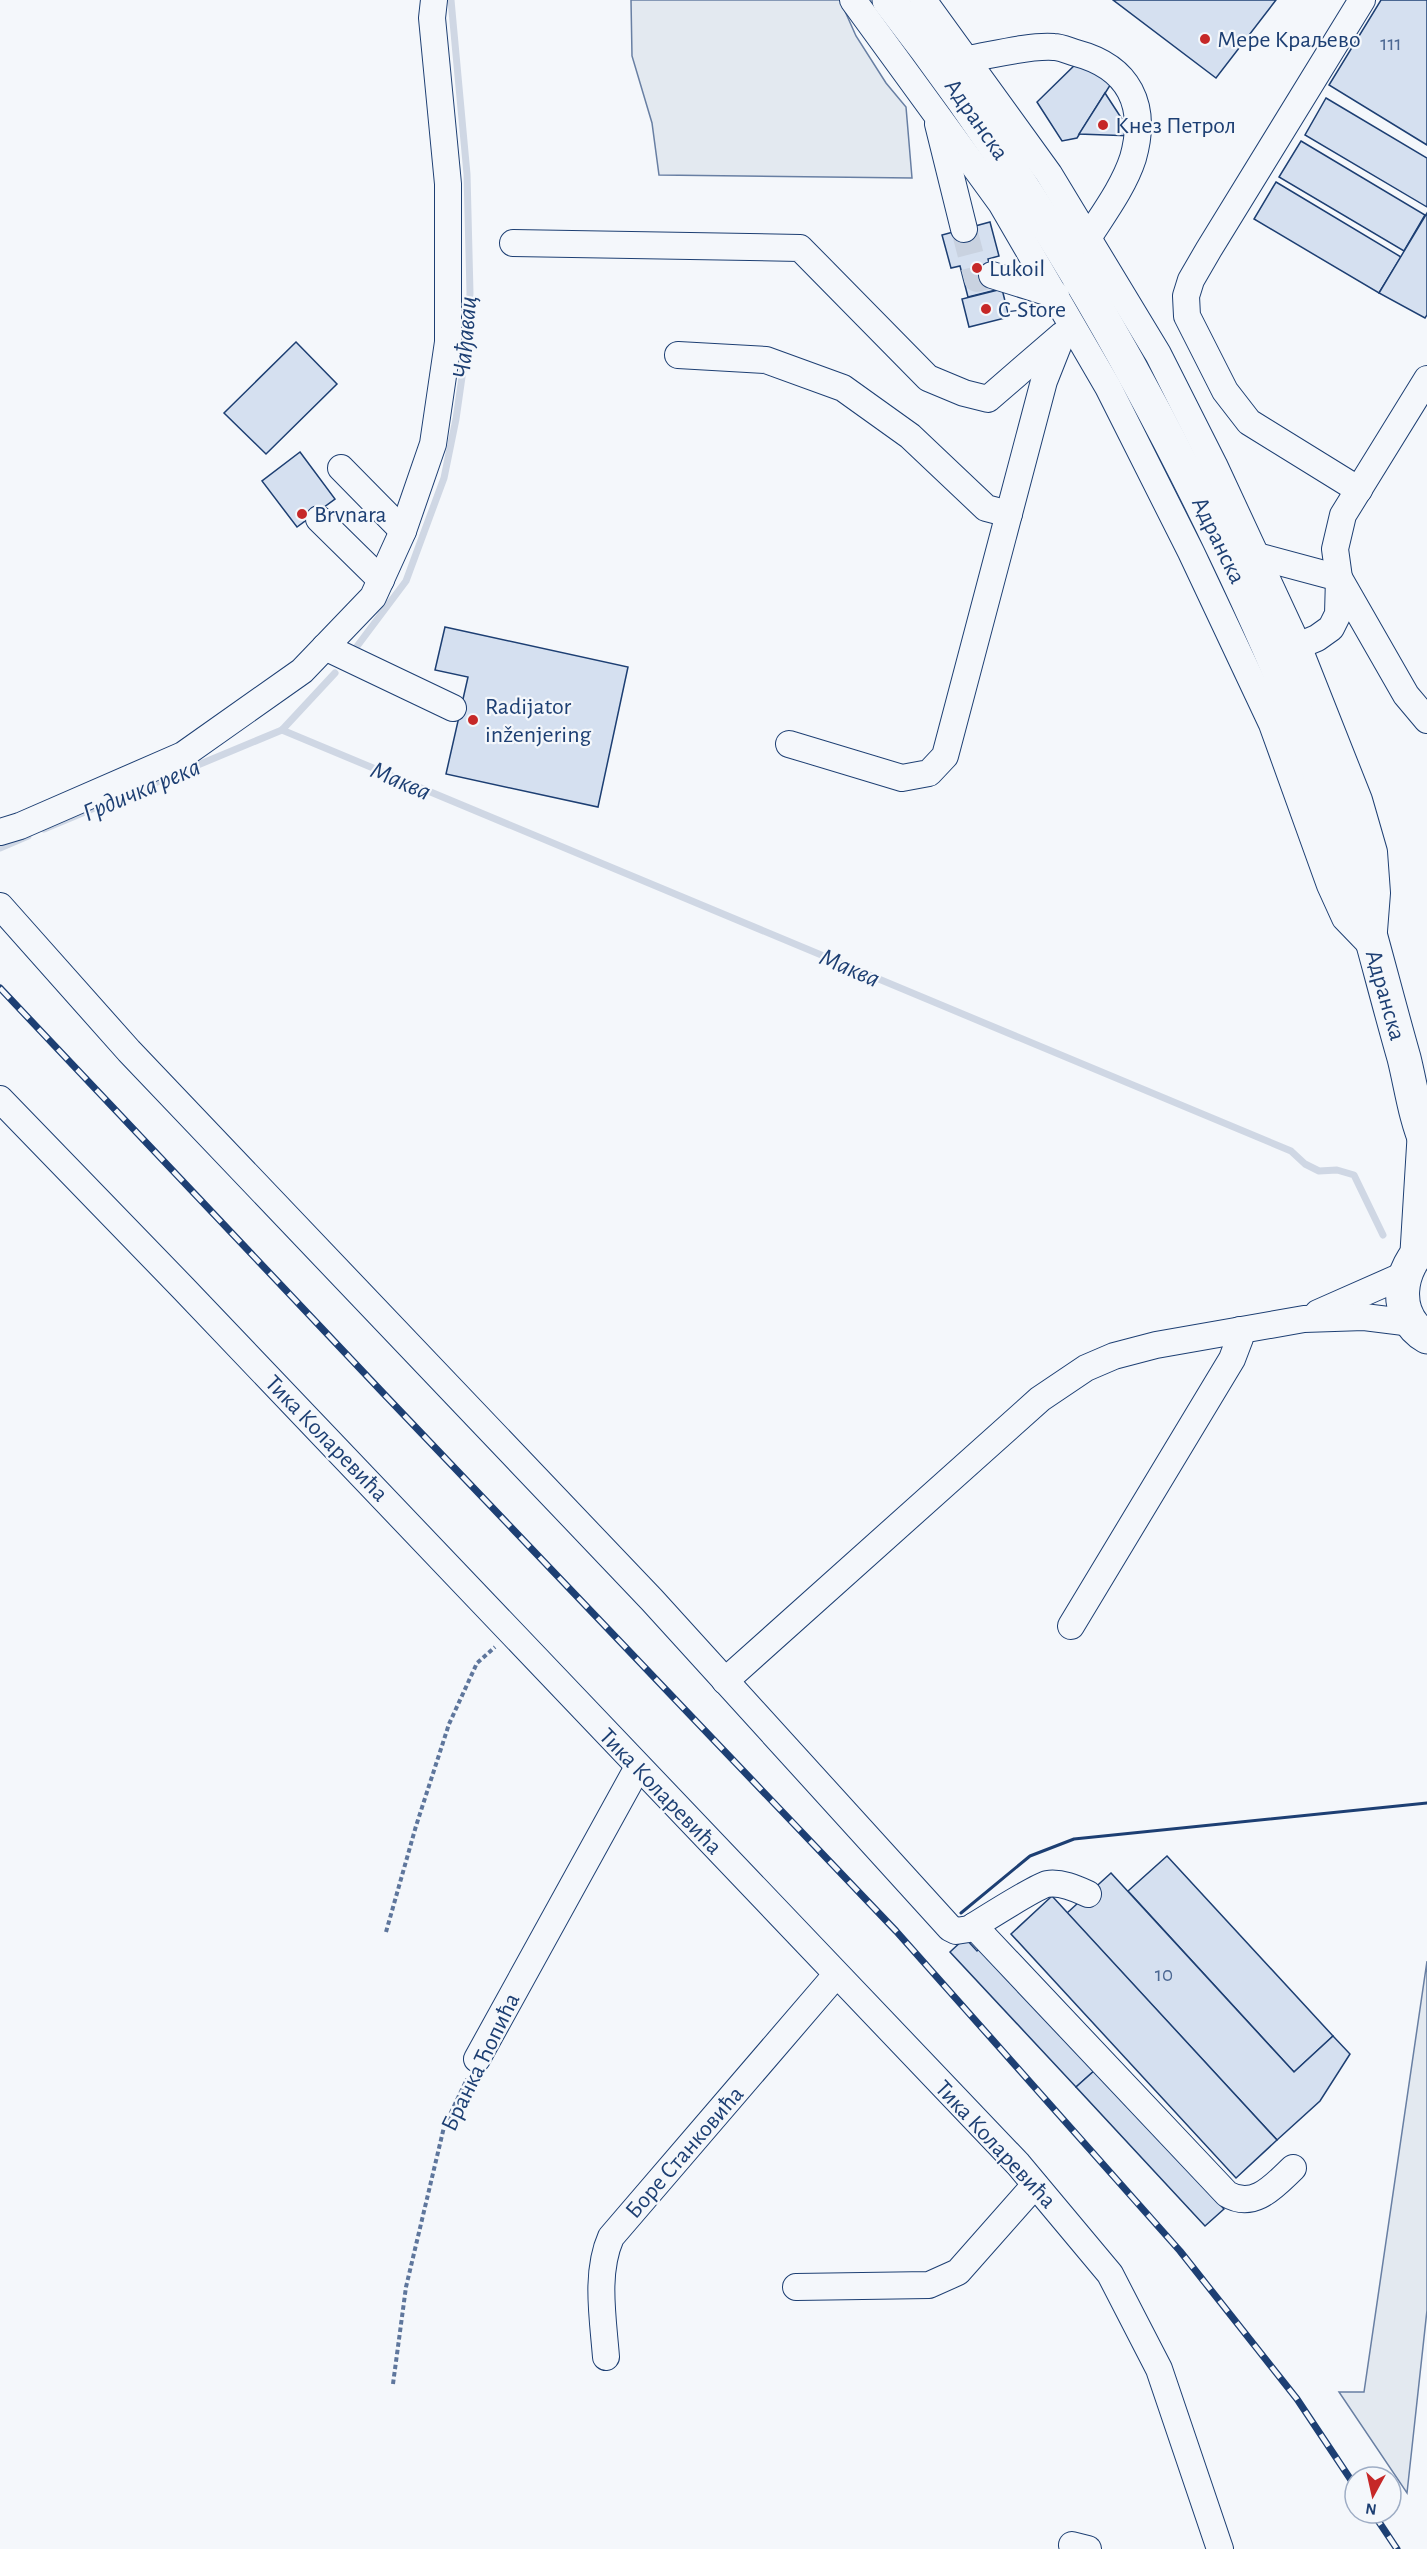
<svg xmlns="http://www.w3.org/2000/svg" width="1427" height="2549" viewBox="0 0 1427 2549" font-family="'Alegreya Sans',sans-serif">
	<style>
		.green { fill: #e3e9f0; stroke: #687fa3; stroke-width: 1.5 }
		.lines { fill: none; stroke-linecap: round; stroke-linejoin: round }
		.stream { stroke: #cfd7e4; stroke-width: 7 }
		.building { fill: #d5e0f0; stroke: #1d3f73; stroke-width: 1.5 }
		.minor-tunnel { stroke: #c9d2e0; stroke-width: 26; stroke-dasharray: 26 13; stroke-linecap: butt }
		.minor-casing { stroke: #1d3f73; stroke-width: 28 }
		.major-casing { stroke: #1d3f73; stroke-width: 35 }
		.path { stroke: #5e769c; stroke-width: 4; stroke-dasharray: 4.5 3; stroke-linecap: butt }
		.minor { stroke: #f4f7fb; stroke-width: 26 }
		.major { stroke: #f4f7fb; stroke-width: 33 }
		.rail-casing { stroke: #1d3f73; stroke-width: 7 }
		.rail { stroke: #f4f7fb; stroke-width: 4.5; stroke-dasharray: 14; stroke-linecap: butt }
		.wall { stroke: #1d3f73; stroke-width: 3 }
		.poi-dot { fill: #c62828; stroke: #f4f7fb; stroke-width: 2 }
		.labels { text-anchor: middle; stroke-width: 4.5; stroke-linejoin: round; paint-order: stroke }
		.number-label { font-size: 21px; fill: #4b6792 }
		.poi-label { font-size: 24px; fill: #1d3f73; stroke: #f4f7fb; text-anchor: start }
		.street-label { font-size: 24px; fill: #1d3f73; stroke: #f4f7fb }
		.water-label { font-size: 26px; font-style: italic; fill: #1d3f73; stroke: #f4f7fb }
	</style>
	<rect width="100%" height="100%" fill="#f4f7fb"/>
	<g class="green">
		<polygon points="631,0 840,0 856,36 886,83 906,107 912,178 659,175 652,123 632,56"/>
		<polygon points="1427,1961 1427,2310 1407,2493 1339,2392 1364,2392"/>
	</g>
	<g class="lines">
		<g class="stream">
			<polyline points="355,649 406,581 444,478 456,419 466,349 470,293 467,174 451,0"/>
			<polyline points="282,730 1291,1151 1305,1164 1319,1171 1337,1170 1354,1175 1383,1235"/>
			<polyline points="44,829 282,730 335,673"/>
			<polyline points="0,848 28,836"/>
		</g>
	</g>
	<g class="building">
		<polygon points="1113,0 1276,0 1216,78"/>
		<polygon points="1381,0 1427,0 1427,145 1329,85"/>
		<polygon points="1081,59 1114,79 1077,138 1062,141 1037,102"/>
		<polygon points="1105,93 1133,136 1079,134"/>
		<polygon points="1326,98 1427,158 1427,207 1305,135"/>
		<polygon points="1301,141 1425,215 1404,251 1279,177"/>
		<polygon points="1276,182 1401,257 1379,293 1254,219"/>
		<polygon points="1427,213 1427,315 1425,318 1379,293"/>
		<polygon points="990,222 999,256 988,259 996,290 968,297 960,266 951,268 942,235"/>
		<polygon points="1002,289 1009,317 969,327 962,299"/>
		<polygon points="296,342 337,384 266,454 224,413"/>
		<polygon points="300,452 335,499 297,527 262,481"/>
		<polygon points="445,627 628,667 598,807 446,774 468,677 435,670"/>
		<polygon points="1167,1856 1333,2036 1294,2072 1128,1891"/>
		<polygon points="1111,1873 1294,2072 1333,2036 1350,2054 1320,2101 1277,2140 1067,1913"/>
		<polygon points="1052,1896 1277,2140 1236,2178 1011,1934"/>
		<polygon points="965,1938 977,1951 981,1947 1095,2070 1076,2087 950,1952"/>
		<polygon points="1095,2070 1224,2209 1205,2226 1076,2087"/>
	</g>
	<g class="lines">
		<polyline class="minor-tunnel" points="964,229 977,279 992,275"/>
		<g class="minor-casing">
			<g id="minor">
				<polyline points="853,0 1001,203 1108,387 1191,552 1272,724 1330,885 1345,918 1372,946"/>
				<polyline points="923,0 1049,174 1158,354 1214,465 1298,646 1359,800 1374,852 1377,893 1374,931"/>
				<path d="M968,59c24,-4 62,-14 86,-12 7,0 15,4 22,6 53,14 72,52 57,105 -9,28 -29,55 -45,80"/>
				<polyline points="938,124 964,229"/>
				<polyline points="513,243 800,248 928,378 964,393 988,399 1062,335"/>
				<polyline points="992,275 1056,295"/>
				<polyline points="678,355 766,360 843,388 910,436 986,508 1009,514"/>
				<polyline points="341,468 403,531"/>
				<polyline points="1359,490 1249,422 1225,391 1187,316 1186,296 1191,280 1209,249 1362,0"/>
				<polyline points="319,519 381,580"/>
				<polyline points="1257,556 1339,578 1406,695 1427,720"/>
				<polyline points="1298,646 1317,638 1331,628 1338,614 1339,578 1335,549 1343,515 1427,379"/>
				<polyline points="325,647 453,708"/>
				<polyline points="789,744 902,778 929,773 945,756 1044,381 1061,338"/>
				<polyline points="0,832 20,826 183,755 302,671 373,597 403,531 433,444 448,342 448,184 432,18 434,0"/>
				<path d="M0,906l129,145 523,549 298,328 6,3 13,-2c13,-8 66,-42 78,-45 14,-2 28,4 41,10"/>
				<polyline points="0,1099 183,1288 1018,2164 1110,2274 1159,2369 1220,2549"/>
				<polyline points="1318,1313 1404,1275"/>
				<polyline points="1071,1626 1232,1359 1240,1338 1240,1330"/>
				<polyline points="725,1681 1040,1399 1086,1368 1114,1356 1156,1345 1304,1319 1364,1317 1412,1323"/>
				<path d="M974,1926l253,268c27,16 47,-8 66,-26"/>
				<polyline points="477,2059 638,1767"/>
				<polyline points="796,2287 929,2285 958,2272 1035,2185"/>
				<path d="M606,2357c-3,-39 -11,-84 5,-120l225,-262"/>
				<polyline points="1072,2545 1088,2549"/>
			</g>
		</g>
		<g class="major-casing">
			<g id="major">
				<path d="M889,0c117,150 210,301 296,471 55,109 106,219 146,334 29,83 49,169 73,253 7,28 11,60 23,87"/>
				<path d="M1427,1244c-29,23 -36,72 0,93"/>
				<polyline points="1417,1252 1424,1138"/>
			</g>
		</g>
		<g class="path">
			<polyline points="386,1932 416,1826 449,1724 477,1663 495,1647"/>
			<polyline points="393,2384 406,2287 444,2127 467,2079"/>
		</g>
		<use href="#minor" class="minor"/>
		<use href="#major" class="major"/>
		<g class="rail-casing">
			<g id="rail">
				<polyline points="0,988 384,1394 896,1931 1180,2251 1297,2399 1355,2486"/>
				<polyline points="1373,2513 1397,2549"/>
			</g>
		</g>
		<use href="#rail" class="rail"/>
		<polyline class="wall" points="961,1913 1030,1856 1074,1839 1427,1803"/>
	</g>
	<g class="poi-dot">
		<circle cx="1205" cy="39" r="6"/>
		<circle cx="1103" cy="125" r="6"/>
		<circle cx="977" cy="268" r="6"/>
		<circle cx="986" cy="309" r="6"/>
		<circle cx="302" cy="514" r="6"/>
		<circle cx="473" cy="720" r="6"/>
	</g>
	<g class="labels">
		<g class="number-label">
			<text x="1391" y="50">111</text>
			<text x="1164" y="1981">10</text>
		</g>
		<g class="poi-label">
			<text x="1217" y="47">Мере Краљево</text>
			<text x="1115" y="133">Кнез Петрол</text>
			<text x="989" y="276">Lukoil</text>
			<text x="998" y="317">C-Store</text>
			<text x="314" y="522">Brvnara</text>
			<text x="485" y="714">Radijator<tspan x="485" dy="28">inženjering</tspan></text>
		</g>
		<g class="street-label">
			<text transform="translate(977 119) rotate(55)" y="8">Адранска</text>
			<text transform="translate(1219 540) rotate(64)" y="8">Адранска</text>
			<text transform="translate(1386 995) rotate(74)" y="8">Адранска</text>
			<text transform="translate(327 1438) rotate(46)" y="8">Тика Коларевића</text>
			<text transform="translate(661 1791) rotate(46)" y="8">Тика Коларевића</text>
			<text transform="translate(480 2062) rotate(-64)" y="8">Бранка Ћопића</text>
			<text transform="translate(996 2144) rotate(47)" y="8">Тика Коларевића</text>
			<text transform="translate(684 2152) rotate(-49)" y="8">Боре Станковића</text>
		</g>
		<g class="water-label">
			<text transform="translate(464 337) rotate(-85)" y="9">Чађавац</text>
			<text transform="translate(401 780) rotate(23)" y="9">Маква</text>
			<text transform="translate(141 789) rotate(-23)" y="9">Грдичка река</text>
			<text transform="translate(850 967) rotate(23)" y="9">Маква</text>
		</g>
	</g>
	<g transform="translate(1373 2495) rotate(188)"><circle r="28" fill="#f4f7fb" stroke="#9eadc5" stroke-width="1.5"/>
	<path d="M0-4.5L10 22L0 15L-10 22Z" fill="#c62828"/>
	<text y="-9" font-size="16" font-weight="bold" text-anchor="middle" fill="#1d3f73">N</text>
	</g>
</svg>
